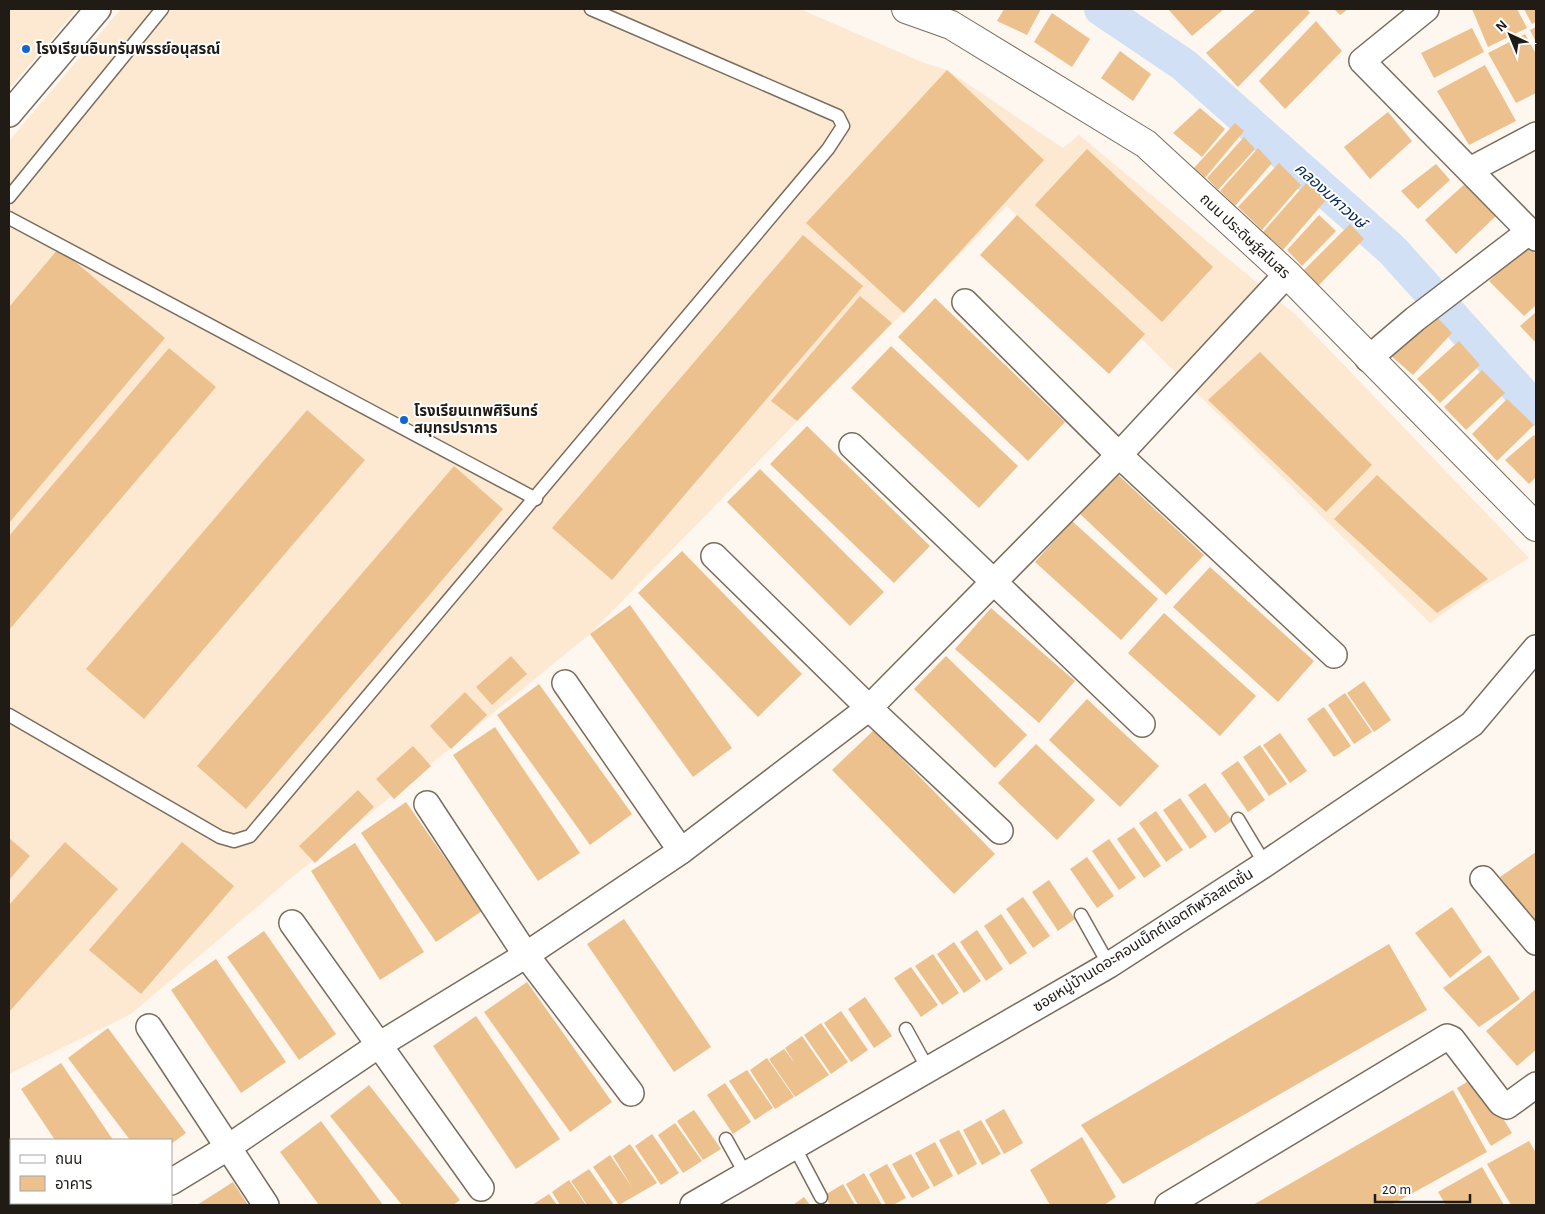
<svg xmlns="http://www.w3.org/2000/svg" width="1545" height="1214" viewBox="0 0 1545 1214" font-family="'Alegreya Sans','Noto Sans Thai',sans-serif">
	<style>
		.built { fill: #fde9d1 }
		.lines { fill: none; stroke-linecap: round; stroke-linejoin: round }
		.canal { stroke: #d1e0f5; stroke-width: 34 }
		.building { fill: #ecc18e }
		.service-casing { stroke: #7a6d5e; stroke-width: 15 }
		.minor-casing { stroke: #7a6d5e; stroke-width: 28 }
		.tertiary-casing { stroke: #7a6d5e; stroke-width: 30 }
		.service { stroke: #fff; stroke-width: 12 }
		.minor { stroke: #fff; stroke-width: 25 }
		.tertiary { stroke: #fff; stroke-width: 28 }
		.poi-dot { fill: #1266d0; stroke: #fff; stroke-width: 2 }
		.labels { text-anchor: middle; stroke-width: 4; stroke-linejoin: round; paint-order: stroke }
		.poi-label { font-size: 15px; font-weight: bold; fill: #201b15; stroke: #fff; text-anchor: start }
		.street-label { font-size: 15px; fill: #201b15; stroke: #fff }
		.water-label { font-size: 16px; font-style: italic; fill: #072956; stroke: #fff }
	</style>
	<rect width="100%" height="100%" fill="#fdf7f0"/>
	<g class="built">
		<polygon points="9,9 77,9 9,89"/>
		<polygon points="121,9 800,9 922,62 947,70 1063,148 1079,135 1296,315 1529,558 1469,595 1430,623 1007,206 590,634 284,884 131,1014 9,1074 9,141"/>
	</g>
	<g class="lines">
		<polyline class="canal" points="1101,9 1184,65 1392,250 1536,409"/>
	</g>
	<g class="building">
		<polygon points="1004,9 1041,9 1027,35 997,21"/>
		<polygon points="1168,9 1224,9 1192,36"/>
		<polygon points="1256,9 1307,9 1310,13 1238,87 1206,53"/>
		<polygon points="1334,9 1348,9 1340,15"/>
		<polygon points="1472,9 1517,9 1527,28 1488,47"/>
		<polygon points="1524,9 1536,9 1536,22 1532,24"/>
		<polygon points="1052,13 1090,39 1072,67 1034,42"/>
		<polygon points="1316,21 1342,51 1285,109 1259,81"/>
		<polygon points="1536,27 1536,42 1530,30"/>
		<polygon points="1472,28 1484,52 1434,78 1421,53"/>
		<polygon points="1525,34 1536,54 1536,93 1516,103 1488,53"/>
		<polygon points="1120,51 1151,74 1133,101 1101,78"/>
		<polygon points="1485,65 1516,121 1469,145 1437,91"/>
		<polygon points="947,70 1044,160 904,313 806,223"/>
		<polygon points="1200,108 1225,129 1202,157 1173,133"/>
		<polygon points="1388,112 1412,141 1370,179 1344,147"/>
		<polygon points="1235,123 1244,131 1205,178 1194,168"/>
		<polygon points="1244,137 1255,149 1218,190 1207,178"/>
		<polygon points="1258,148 1272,163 1235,206 1220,191"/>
		<polygon points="1087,149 1213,267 1162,322 1035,205"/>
		<polygon points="1279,163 1301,185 1262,230 1238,207"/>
		<polygon points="1436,164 1450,180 1418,209 1401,191"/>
		<polygon points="1307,182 1326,200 1283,250 1263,232"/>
		<polygon points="1467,182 1497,215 1456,254 1425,220"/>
		<polygon points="1017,215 1145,334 1109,374 980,255"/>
		<polygon points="1319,215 1336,231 1302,266 1287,250"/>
		<polygon points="1350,224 1364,239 1318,286 1303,271"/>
		<polygon points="803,235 863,286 612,580 552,528"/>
		<polygon points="1527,245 1536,254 1536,305 1524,316 1489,281"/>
		<polygon points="59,248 165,338 9,523 9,307"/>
		<polygon points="860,296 892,323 797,421 771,401"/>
		<polygon points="935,298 1065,422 1028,461 898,337"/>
		<polygon points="1536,312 1536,343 1520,326"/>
		<polygon points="1433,313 1452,333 1413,375 1390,355"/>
		<polygon points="1459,341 1480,365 1440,403 1417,379"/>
		<polygon points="891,346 1018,466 979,508 851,388"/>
		<polygon points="169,348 216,387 9,630 9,536"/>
		<polygon points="1260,352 1372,465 1326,512 1208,400"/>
		<polygon points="1482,370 1505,393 1466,430 1444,407"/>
		<polygon points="1507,399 1534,425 1497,461 1472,434"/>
		<polygon points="307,410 365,460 144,719 86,669"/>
		<polygon points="807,426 930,546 894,583 770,464"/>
		<polygon points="1534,435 1536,438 1536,477 1529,484 1505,460"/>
		<polygon points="454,466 503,509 246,809 197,766"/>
		<polygon points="760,469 884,592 850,626 727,502"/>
		<polygon points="1115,472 1204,555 1166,595 1078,512"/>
		<polygon points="1377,475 1488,579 1437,613 1334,519"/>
		<polygon points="1072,521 1158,599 1121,640 1035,562"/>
		<polygon points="682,551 802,674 758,717 638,593"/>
		<polygon points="1210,567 1314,661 1278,702 1173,607"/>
		<polygon points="630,605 732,748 693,777 590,634"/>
		<polygon points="991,608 1075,681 1039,723 955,649"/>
		<polygon points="1164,613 1256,696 1220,736 1128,653"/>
		<polygon points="511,656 527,674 492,705 476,687"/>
		<polygon points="946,656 1027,735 995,768 914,689"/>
		<polygon points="1364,681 1391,720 1374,732 1347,693"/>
		<polygon points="539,684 632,814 590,845 497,715"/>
		<polygon points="465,692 487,715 451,749 430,726"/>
		<polygon points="1345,693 1372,732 1354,744 1328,705"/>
		<polygon points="1087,699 1159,766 1120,807 1049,740"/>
		<polygon points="1324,707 1351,746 1334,757 1307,719"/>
		<polygon points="495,727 580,853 538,881 453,755"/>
		<polygon points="874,730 995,854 954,894 832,770"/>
		<polygon points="1280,733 1307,771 1290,783 1263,745"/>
		<polygon points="1036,744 1095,800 1057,840 998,783"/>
		<polygon points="1260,745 1287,784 1269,796 1243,757"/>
		<polygon points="413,746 431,766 394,799 376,779"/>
		<polygon points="1238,761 1265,800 1248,812 1221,773"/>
		<polygon points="1205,783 1232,821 1215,833 1188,795"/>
		<polygon points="358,790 374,807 315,863 299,846"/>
		<polygon points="1180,798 1207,837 1190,849 1163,810"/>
		<polygon points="406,802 482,911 436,942 361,833"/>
		<polygon points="1156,811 1183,850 1166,862 1139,823"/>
		<polygon points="1134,827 1161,866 1144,878 1117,839"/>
		<polygon points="9,838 30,856 9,880"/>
		<polygon points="1109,839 1136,878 1119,890 1092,851"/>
		<polygon points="65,842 118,889 9,1012 9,905"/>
		<polygon points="182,842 234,886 141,994 89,950"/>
		<polygon points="355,843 424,952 380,980 311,871"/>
		<polygon points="1536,852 1536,922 1500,877"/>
		<polygon points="1087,857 1114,896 1097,908 1070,869"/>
		<polygon points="1049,880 1075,919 1058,931 1032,892"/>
		<polygon points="1023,897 1050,936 1033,948 1006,909"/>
		<polygon points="1452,907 1482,952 1450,978 1415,933"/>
		<polygon points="1001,914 1027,953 1010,965 984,926"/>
		<polygon points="624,919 711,1047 674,1072 587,944"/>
		<polygon points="977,930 1003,969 986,981 960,942"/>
		<polygon points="264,931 336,1034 299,1060 227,957"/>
		<polygon points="954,942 981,981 964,993 937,954"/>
		<polygon points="1389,944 1427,1010 1123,1184 1081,1125"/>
		<polygon points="933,954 959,993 942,1005 915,966"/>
		<polygon points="1489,955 1520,999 1479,1027 1443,988"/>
		<polygon points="216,959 286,1062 241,1093 171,990"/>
		<polygon points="911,967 938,1005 921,1017 894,978"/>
		<polygon points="527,982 612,1102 570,1132 484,1012"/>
		<polygon points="1536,989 1536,1050 1517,1066 1486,1031"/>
		<polygon points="865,997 892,1036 874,1048 848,1009"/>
		<polygon points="841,1011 868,1050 851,1062 824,1023"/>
		<polygon points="476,1016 560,1139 516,1169 433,1046"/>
		<polygon points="821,1023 848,1062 831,1074 804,1035"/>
		<polygon points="108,1028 186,1133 171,1144 171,1140 130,1140 68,1058"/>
		<polygon points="802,1036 829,1075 795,1097 769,1059 784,1049 795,1063 785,1048"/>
		<polygon points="767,1058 794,1097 775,1109 750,1070"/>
		<polygon points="61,1063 113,1140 55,1140 21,1089"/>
		<polygon points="747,1070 773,1108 755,1120 729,1081"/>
		<polygon points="1477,1076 1512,1133 1491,1146 1457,1088"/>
		<polygon points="725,1083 751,1122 733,1134 707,1095"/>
		<polygon points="369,1085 460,1200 453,1205 402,1205 330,1116"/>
		<polygon points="1453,1090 1487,1152 1391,1205 1253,1205"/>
		<polygon points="1004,1109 1023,1143 1004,1154 985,1120"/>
		<polygon points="694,1110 721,1149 703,1160 677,1121"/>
		<polygon points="981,1120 1001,1154 982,1165 963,1130"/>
		<polygon points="321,1121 383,1205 319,1205 280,1152"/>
		<polygon points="675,1123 702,1161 683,1173 658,1135"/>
		<polygon points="959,1130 977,1164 958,1175 939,1140"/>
		<polygon points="652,1134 679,1173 661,1185 635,1146"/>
		<polygon points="1082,1137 1116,1197 1104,1205 1050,1205 1030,1170"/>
		<polygon points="1529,1141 1536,1153 1536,1205 1511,1205 1487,1164"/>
		<polygon points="935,1142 953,1176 934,1187 915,1153"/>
		<polygon points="630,1144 657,1183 619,1205 593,1167 610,1155 632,1187 613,1156"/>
		<polygon points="911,1154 930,1188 912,1198 892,1164"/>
		<polygon points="887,1164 906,1198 893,1205 886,1205 869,1174"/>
		<polygon points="1482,1167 1504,1205 1446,1205 1438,1192"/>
		<polygon points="589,1169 614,1205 587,1205 571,1181"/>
		<polygon points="864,1173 882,1205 858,1205 846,1184"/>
		<polygon points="569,1180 586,1205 560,1205 552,1192"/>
		<polygon points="233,1182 248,1205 197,1205"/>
		<polygon points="843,1184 855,1205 830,1205 825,1195"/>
		<polygon points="549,1194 557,1205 532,1205"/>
		<polygon points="804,1197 810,1205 793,1205"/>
	</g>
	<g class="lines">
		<g class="service-casing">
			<g id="service">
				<polyline points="9,197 162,9"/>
				<polyline points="9,218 536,499"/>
				<polyline points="9,715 220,837 234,841 250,836 828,149 843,126 838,116 591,9"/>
				<polyline points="1238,819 1265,864"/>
				<polyline points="1081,915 1109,965"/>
				<polyline points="906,1029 928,1069"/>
				<polyline points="726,1139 746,1175"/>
				<polyline points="794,1146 821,1197"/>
			</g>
		</g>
		<g class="minor-casing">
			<g id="minor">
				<polyline points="1426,9 1362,61 1536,238"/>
				<polyline points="9,114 98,9"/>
				<polyline points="1470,170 1536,135"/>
				<polyline points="965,302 1119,455 1334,655"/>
				<polyline points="1368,359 1415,319 1530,231"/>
				<polyline points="852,446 1142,724"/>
				<polyline points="714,556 869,708 1000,831"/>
				<polyline points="565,683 681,851"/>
				<polyline points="427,804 526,955 631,1093"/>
				<polyline points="1483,879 1536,942"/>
				<polyline points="292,923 481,1188"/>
				<polyline points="149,1027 266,1205"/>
				<polyline points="9,1165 11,1168"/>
				<polyline points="171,1182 227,1148 379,1045 526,955 681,851 869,708 1119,455 1287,274"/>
				<polyline points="37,1203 38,1205"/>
				<polyline points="134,1205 138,1203"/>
				<polyline points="693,1205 1109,965 1265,864 1472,724 1536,648"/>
				<polyline points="1168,1205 1447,1037 1452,1039 1501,1103 1507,1106 1536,1085"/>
			</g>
		</g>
		<g class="tertiary-casing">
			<polyline id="tertiary" points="906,9 951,25 1146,144 1287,274 1536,527"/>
		</g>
		<use href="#service" class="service"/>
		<use href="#minor" class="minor"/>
		<use href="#tertiary" class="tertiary"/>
	</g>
	<g class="poi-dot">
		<circle cx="26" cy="49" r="5"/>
		<circle cx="404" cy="420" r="5"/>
	</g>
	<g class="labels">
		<g class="poi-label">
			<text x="36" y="54">โรงเรียนอินทรัมพรรย์อนุสรณ์</text>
			<text x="414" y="416">โรงเรียนเทพศิรินทร์<tspan x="414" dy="17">สมุทรปราการ</tspan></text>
		</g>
		<g class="street-label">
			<text transform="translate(1245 236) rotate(43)" y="5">ถนน ประดิษฐ์สโมสร</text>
			<text transform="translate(1143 940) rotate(-32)" y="5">ซอยหมู่บ้านเดอะคอนเน็กต์แอตทิพวัลสเตชั่น</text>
		</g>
		<g class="water-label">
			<text transform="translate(1331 195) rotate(42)" y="6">คลองมหาวงษ์</text>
		</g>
	</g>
	<rect width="1545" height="1214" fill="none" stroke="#201b15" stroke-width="20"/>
	<rect x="10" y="1139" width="162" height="65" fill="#ffffff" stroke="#a6a4a1"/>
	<rect x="20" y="1155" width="25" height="8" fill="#ffffff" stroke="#a6a4a1"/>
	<text x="55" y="1164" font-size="15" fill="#201b15">ถนน</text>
	<rect x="20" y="1176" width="25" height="15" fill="#ecc18e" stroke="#a6a4a1"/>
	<text x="55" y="1189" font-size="15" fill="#201b15">อาคาร</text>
	<g transform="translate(1510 35) rotate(316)" stroke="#ffffff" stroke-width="4" paint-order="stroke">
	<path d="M0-4L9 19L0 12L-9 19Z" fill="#201b15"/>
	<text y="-8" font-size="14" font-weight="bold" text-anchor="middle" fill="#201b15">N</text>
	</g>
	<path d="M1375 1194v8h95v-8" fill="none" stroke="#201b15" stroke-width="2.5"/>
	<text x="1382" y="1194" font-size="15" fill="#201b15" stroke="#ffffff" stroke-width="4" paint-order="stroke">20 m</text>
</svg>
